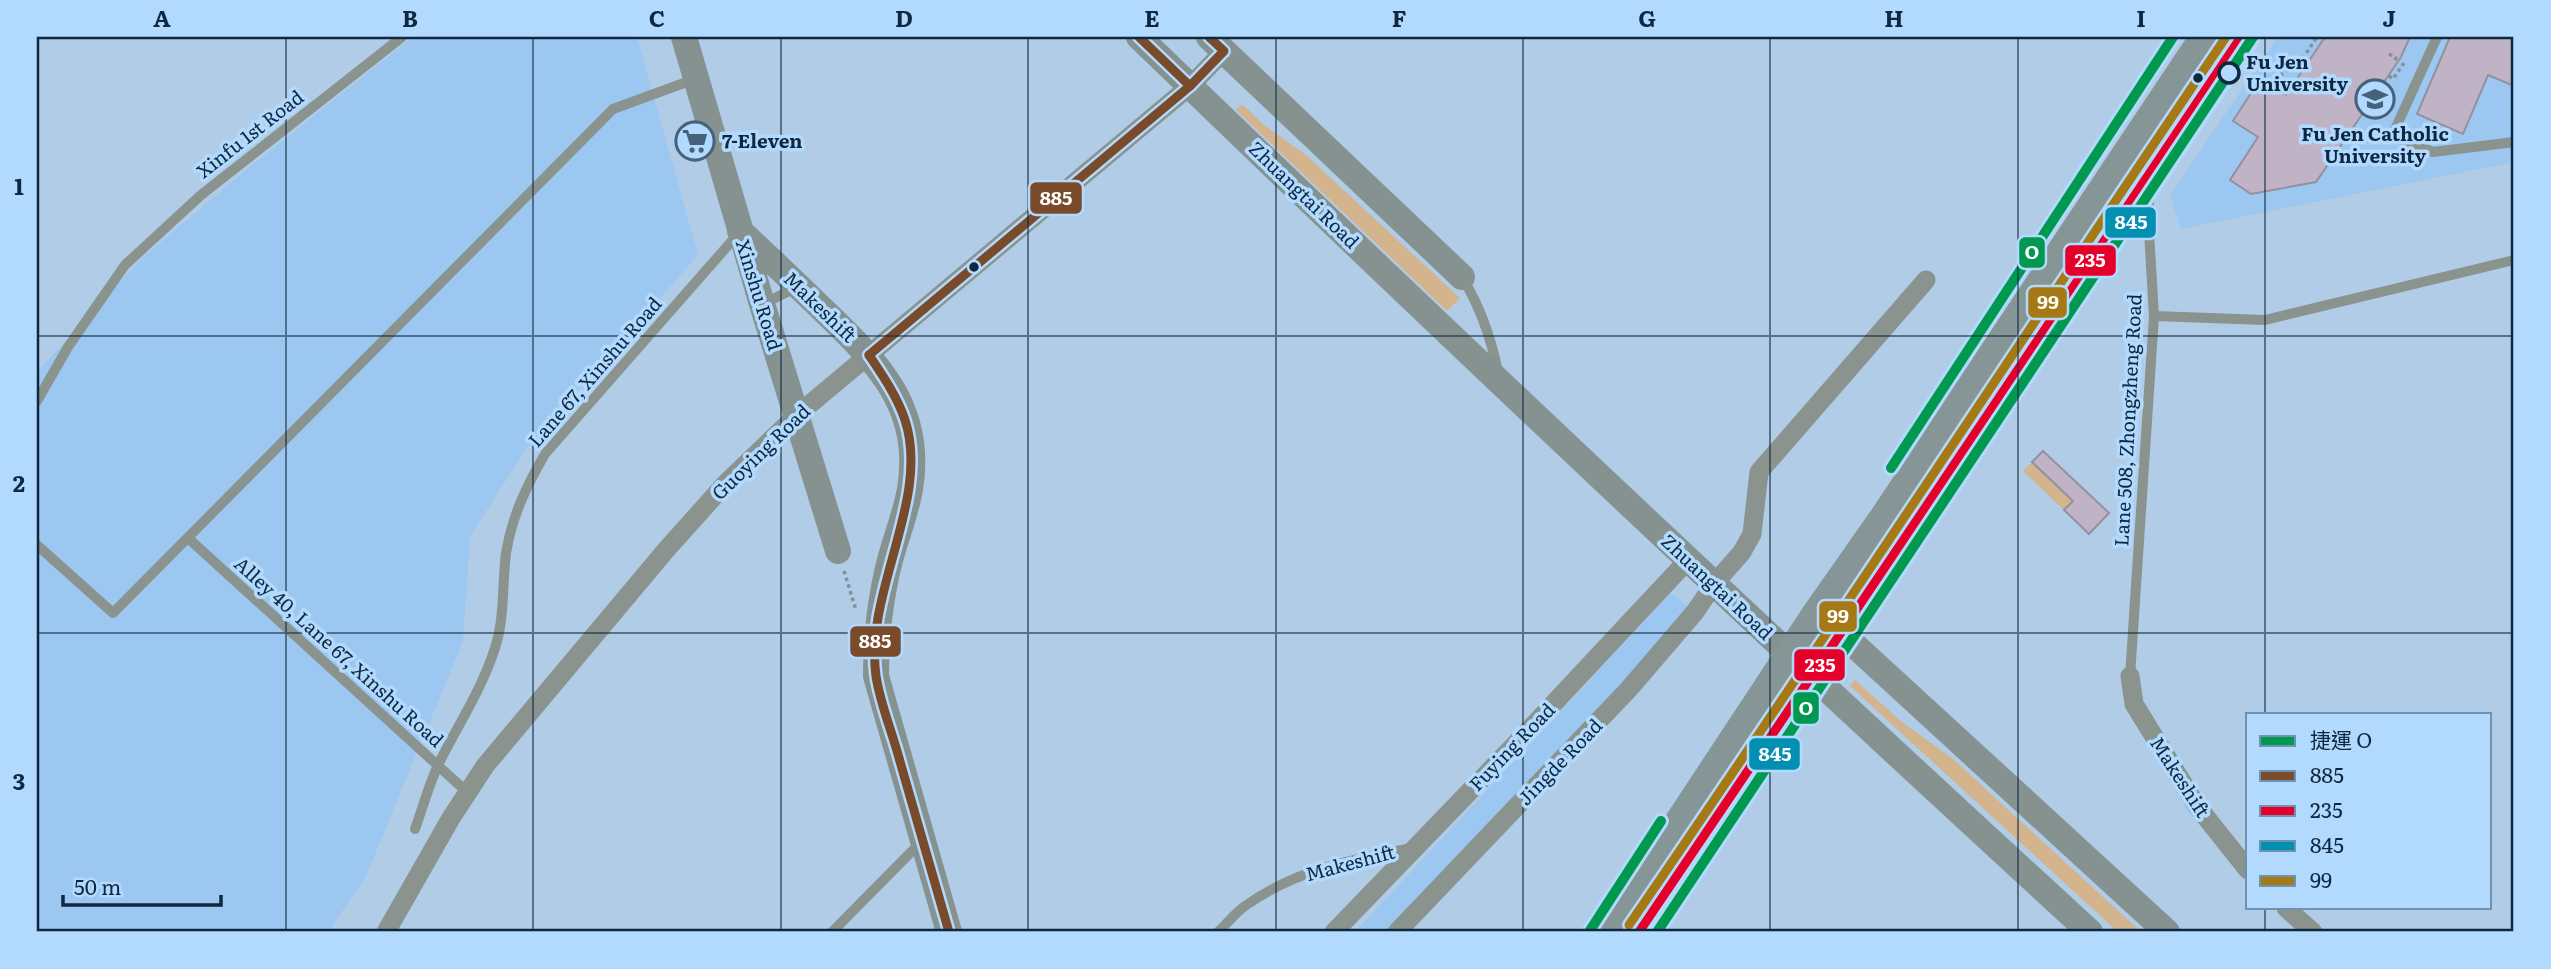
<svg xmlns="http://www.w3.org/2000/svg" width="2551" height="969" viewBox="0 0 2551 969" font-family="Literata,'Noto Sans TC',serif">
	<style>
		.built { fill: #9bc7f0 }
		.green { fill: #d3b48c }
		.building { fill: #c0b3c5; stroke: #9391a0; stroke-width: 2 }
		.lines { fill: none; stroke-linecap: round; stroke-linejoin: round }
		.path { stroke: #859094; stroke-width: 3.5; stroke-dasharray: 3.5 3.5; stroke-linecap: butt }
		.lane { stroke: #8a938d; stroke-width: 10 }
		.street { stroke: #8a938d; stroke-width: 19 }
		.secondary { stroke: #869290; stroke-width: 26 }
		.primary { stroke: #869596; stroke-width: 30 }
		.bus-1-casing { stroke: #b2d9fe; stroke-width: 14 }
		.bus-2-casing { stroke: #b2d9fe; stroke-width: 14 }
		.bus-3-casing { stroke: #b2d9fe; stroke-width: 14 }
		.bus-4-casing { stroke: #b2d9fe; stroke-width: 14 }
		.bus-1 { stroke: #7a4b2a; stroke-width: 9 }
		.bus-2 { stroke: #e4002b; stroke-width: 9 }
		.bus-3 { stroke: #038fb2; stroke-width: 9 }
		.bus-4 { stroke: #a57a16; stroke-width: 9 }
		.metro-1-casing { stroke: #b2d9fe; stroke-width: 16 }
		.metro-1 { stroke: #01994f; stroke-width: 10 }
		.grid { fill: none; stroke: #0d2840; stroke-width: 2; stroke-opacity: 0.55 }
		.stop-dot { fill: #b2d9fe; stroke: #0d2840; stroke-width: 3.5 }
		.bus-dot { fill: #0d2840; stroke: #b2d9fe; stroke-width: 2.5 }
		.labels { text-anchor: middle; stroke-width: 7; stroke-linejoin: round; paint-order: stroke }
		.stop-label { font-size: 19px; font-weight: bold; fill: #0d2840; stroke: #b2d9fe; text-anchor: start }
		.street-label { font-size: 19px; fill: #0d2840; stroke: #b2d9fe }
		.poi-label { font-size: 19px; font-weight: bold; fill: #0d2840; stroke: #b2d9fe }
		.line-badge { stroke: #b2d9fe; stroke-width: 2.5 }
		.badge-label { font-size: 19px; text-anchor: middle; font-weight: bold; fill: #fff }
		.neatline { fill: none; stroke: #0d2840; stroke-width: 2.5 }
		.grid-label { font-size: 23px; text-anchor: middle; font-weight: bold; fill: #0d2840 }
	</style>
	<rect width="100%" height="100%" fill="#b0cce7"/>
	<g class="built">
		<polygon points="413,37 637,37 698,255 528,446 470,536 463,641 366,876 328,932 37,932 37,372 141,259 241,174"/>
		<polygon points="2278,37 2514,37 2514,162 2181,229 2170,195"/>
		<polygon points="1671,593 1688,607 1682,617 1582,727 1384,932 1355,932"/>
	</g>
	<g class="green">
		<polygon points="1242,104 1264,125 1306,155 1460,298 1447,311 1236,110"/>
		<polygon points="2032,462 2073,501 2064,510 2023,471"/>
		<polygon points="1855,680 1903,723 1953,759 2141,932 2118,932 1850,686"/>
	</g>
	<g class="building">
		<polygon points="2325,37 2410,37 2401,57 2316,182 2251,194 2230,180 2258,137 2233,121 2260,79 2286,95"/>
		<polygon points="2450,37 2514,37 2514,86 2488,75 2463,134 2417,114"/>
		<polygon points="2043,451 2109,513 2089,534 2064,510 2073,501 2032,462"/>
	</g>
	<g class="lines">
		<g class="path">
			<polyline points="2389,54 2396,58 2393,63"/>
			<polyline points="2389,76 2393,79 2406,60"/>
			<polyline points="2269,84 2303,58 2317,37"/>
			<polyline points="844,571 856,610"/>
		</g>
		<g class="lane">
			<polyline points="2437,37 2392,136 2433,152 2514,142"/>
			<path d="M1463,279c18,29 28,59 35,93"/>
			<polyline points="765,303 795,288"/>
			<polyline points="2154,316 2265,320 2514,260"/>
			<polyline points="37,401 68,347 125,265 201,195 402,37"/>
			<polyline points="188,538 467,792"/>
			<polyline points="37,545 113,613 613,109 695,79"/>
			<polyline points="2130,676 2154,316 2148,215 2150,188"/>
			<path d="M415,829c8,-22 14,-45 24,-66 19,-38 43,-74 56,-115 10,-31 7,-64 11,-95 6,-37 21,-68 39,-99l193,-220"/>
			<polyline points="832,932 921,842"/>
			<path d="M1218,932c9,-8 17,-19 27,-26 52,-37 106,-46 167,-58"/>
		</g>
		<g class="street">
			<polyline points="2130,676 2134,704 2197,806 2248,870"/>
			<polyline points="2286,908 2313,932"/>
			<polyline points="386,932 451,818 485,766 666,550 726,483 797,415 1190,86 1224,51"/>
			<polyline points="1334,932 1526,733 1688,560"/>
			<polyline points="1397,932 1628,690 1695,612 1714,584 1742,552 1752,534 1759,472 1926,280"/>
		</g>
		<g class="secondary">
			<polyline points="684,37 762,304 838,551"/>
			<path d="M1139,37c313,302 630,601 951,895"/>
			<polyline points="1209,37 1462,277"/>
			<path d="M740,231c27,25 54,51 81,77 54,52 103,98 89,181 -4,24 -14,48 -20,71 -10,39 -14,76 -14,116l73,256"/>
			<polyline points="1828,621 2167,932"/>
		</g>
		<g class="primary">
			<polyline points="1607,932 1818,612 1884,518 2205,37"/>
			<polyline points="1639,932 1802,694 2004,387 2241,37"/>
		</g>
		<g class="bus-1-casing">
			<g id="bus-1">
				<polyline points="1139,37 1190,86"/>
				<path d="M869,355c14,21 28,41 36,65 26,79 -41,172 -29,256 4,27 16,56 23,82 17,58 33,116 50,174"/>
				<polyline points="869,355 1190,86 1224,51 1209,37"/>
			</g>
		</g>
		<g class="bus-2-casing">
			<path id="bus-2" d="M1639,932c203,-297 400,-597 602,-895"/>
		</g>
		<g class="bus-3-casing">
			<path id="bus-3" d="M1654,932c201,-294 397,-593 597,-888"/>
		</g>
		<g class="bus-4-casing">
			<path id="bus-4" d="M1629,925c202,-294 397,-593 597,-888"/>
		</g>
		<use href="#bus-1" class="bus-1"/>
		<use href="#bus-2" class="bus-2"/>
		<use href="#bus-3" class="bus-3"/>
		<use href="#bus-4" class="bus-4"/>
		<g class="metro-1-casing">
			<g id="metro-1">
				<polyline points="1891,468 2173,37"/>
				<polyline points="1589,932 1661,821"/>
				<polyline points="1657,932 2253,37"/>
			</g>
		</g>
		<use href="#metro-1" class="metro-1"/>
	</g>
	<path class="grid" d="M286,37v895M533,37v895M781,37v895M1028,37v895M1276,37v895M1523,37v895M1770,37v895M2018,37v895M2265,37v678M37,336h2477M37,633h2477M2265,908v24"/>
	<defs>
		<g id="university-ring" transform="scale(2.0125)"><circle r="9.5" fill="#b2d9fe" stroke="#46617a" stroke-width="1.5"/><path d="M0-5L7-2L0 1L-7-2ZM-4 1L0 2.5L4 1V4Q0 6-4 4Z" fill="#46617a"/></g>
		<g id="supermarket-ring" transform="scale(2.0125)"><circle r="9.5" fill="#b2d9fe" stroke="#46617a" stroke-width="1.5"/><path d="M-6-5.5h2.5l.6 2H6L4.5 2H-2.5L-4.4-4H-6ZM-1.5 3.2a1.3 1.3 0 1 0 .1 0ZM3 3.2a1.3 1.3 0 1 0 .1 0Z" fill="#46617a"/></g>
	</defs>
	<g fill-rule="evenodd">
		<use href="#university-ring" x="2375" y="99"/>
		<use href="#supermarket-ring" x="695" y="141"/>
	</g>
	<circle class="stop-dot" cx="2229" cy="73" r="10"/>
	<g class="bus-dot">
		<circle cx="2198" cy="78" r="6"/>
		<circle cx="974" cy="267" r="6"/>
	</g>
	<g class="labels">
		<g class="stop-label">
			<text x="2246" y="69">Fu Jen<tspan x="2246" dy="22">University</tspan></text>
		</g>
		<g class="street-label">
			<text transform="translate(250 134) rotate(-38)" y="7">Xinfu 1st Road</text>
			<text transform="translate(1304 195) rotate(44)" y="7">Zhuangtai Road</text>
			<text transform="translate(759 295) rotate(73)" y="7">Xinshu Road</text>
			<text transform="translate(820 307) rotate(44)" y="7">Makeshift</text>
			<text transform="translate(595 372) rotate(-49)" y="7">Lane 67, Xinshu Road</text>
			<text transform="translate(2128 420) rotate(-87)" y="7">Lane 508, Zhongzheng Road</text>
			<text transform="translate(761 452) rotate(-44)" y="7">Guoying Road</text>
			<text transform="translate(1717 587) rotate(43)" y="7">Zhuangtai Road</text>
			<text transform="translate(339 652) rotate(42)" y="7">Alley 40, Lane 67, Xinshu Road</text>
			<text transform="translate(1512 747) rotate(-46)" y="7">Fuying Road</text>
			<text transform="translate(1560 762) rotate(-46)" y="7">Jingde Road</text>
			<text transform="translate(2180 777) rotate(57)" y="7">Makeshift</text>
			<text transform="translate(1350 863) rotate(-15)" y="7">Makeshift</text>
		</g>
		<g class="poi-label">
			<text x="2375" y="141">Fu Jen Catholic<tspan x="2375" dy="22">University</tspan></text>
			<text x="722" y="148" text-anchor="start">7-Eleven</text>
		</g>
	</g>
	<g class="line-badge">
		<rect x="1029" y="181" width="54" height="34" rx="7" fill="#7a4b2a"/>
		<rect x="2104" y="206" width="53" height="33" rx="7" fill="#038fb2"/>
		<rect x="2018" y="236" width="28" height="33" rx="7" fill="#01994f"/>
		<rect x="2064" y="244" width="53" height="33" rx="7" fill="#e4002b"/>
		<rect x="2027" y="286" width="41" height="33" rx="7" fill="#a57a16"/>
		<rect x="1818" y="600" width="40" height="33" rx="7" fill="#a57a16"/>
		<rect x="849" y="625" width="53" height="33" rx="7" fill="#7a4b2a"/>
		<rect x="1793" y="648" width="53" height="34" rx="7" fill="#e4002b"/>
		<rect x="1792" y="691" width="28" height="34" rx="7" fill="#01994f"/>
		<rect x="1748" y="737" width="53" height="34" rx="7" fill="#038fb2"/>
	</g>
	<g class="badge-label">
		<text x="1056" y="205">885</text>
		<text x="2131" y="229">845</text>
		<text x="2032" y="259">O</text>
		<text x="2090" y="267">235</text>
		<text x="2048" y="309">99</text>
		<text x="1838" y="623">99</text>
		<text x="875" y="648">885</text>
		<text x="1820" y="672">235</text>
		<text x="1806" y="715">O</text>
		<text x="1775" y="761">845</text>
	</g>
	<rect width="2551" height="969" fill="none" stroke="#b2d9fe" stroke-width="77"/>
	<rect x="2246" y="713" width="245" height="196" fill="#b2d9fe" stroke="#7092b2" stroke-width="2"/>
	<rect x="2260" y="736" width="35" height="10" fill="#01994f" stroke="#7092b2" stroke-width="2"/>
	<text x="2310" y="748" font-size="21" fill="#0d2840">捷運 O</text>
	<rect x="2260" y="771" width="35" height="10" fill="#7a4b2a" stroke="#7092b2" stroke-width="2"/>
	<text x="2310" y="783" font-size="21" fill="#0d2840">885</text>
	<rect x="2260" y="806" width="35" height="10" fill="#e4002b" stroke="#7092b2" stroke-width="2"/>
	<text x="2310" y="818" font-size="21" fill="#0d2840">235</text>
	<rect x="2260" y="841" width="35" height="10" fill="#038fb2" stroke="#7092b2" stroke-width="2"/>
	<text x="2310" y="853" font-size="21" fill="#0d2840">845</text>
	<rect x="2260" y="876" width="35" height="10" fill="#a57a16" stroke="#7092b2" stroke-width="2"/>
	<text x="2310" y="888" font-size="21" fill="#0d2840">99</text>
	<path d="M63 895v10h158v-10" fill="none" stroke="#0d2840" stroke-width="3.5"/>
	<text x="74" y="895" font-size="21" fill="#0d2840" stroke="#b2d9fe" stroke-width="5" paint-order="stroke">50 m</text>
	<rect x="38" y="38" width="2474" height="892" class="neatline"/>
	<g class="grid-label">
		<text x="162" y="27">A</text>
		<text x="410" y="27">B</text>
		<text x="657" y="27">C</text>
		<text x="904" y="27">D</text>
		<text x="1152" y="27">E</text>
		<text x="1399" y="27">F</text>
		<text x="1647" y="27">G</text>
		<text x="1894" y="27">H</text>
		<text x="2141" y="27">I</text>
		<text x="2389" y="27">J</text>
		<text x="19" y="195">1</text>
		<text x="19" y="492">2</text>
		<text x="19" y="790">3</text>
	</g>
</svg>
